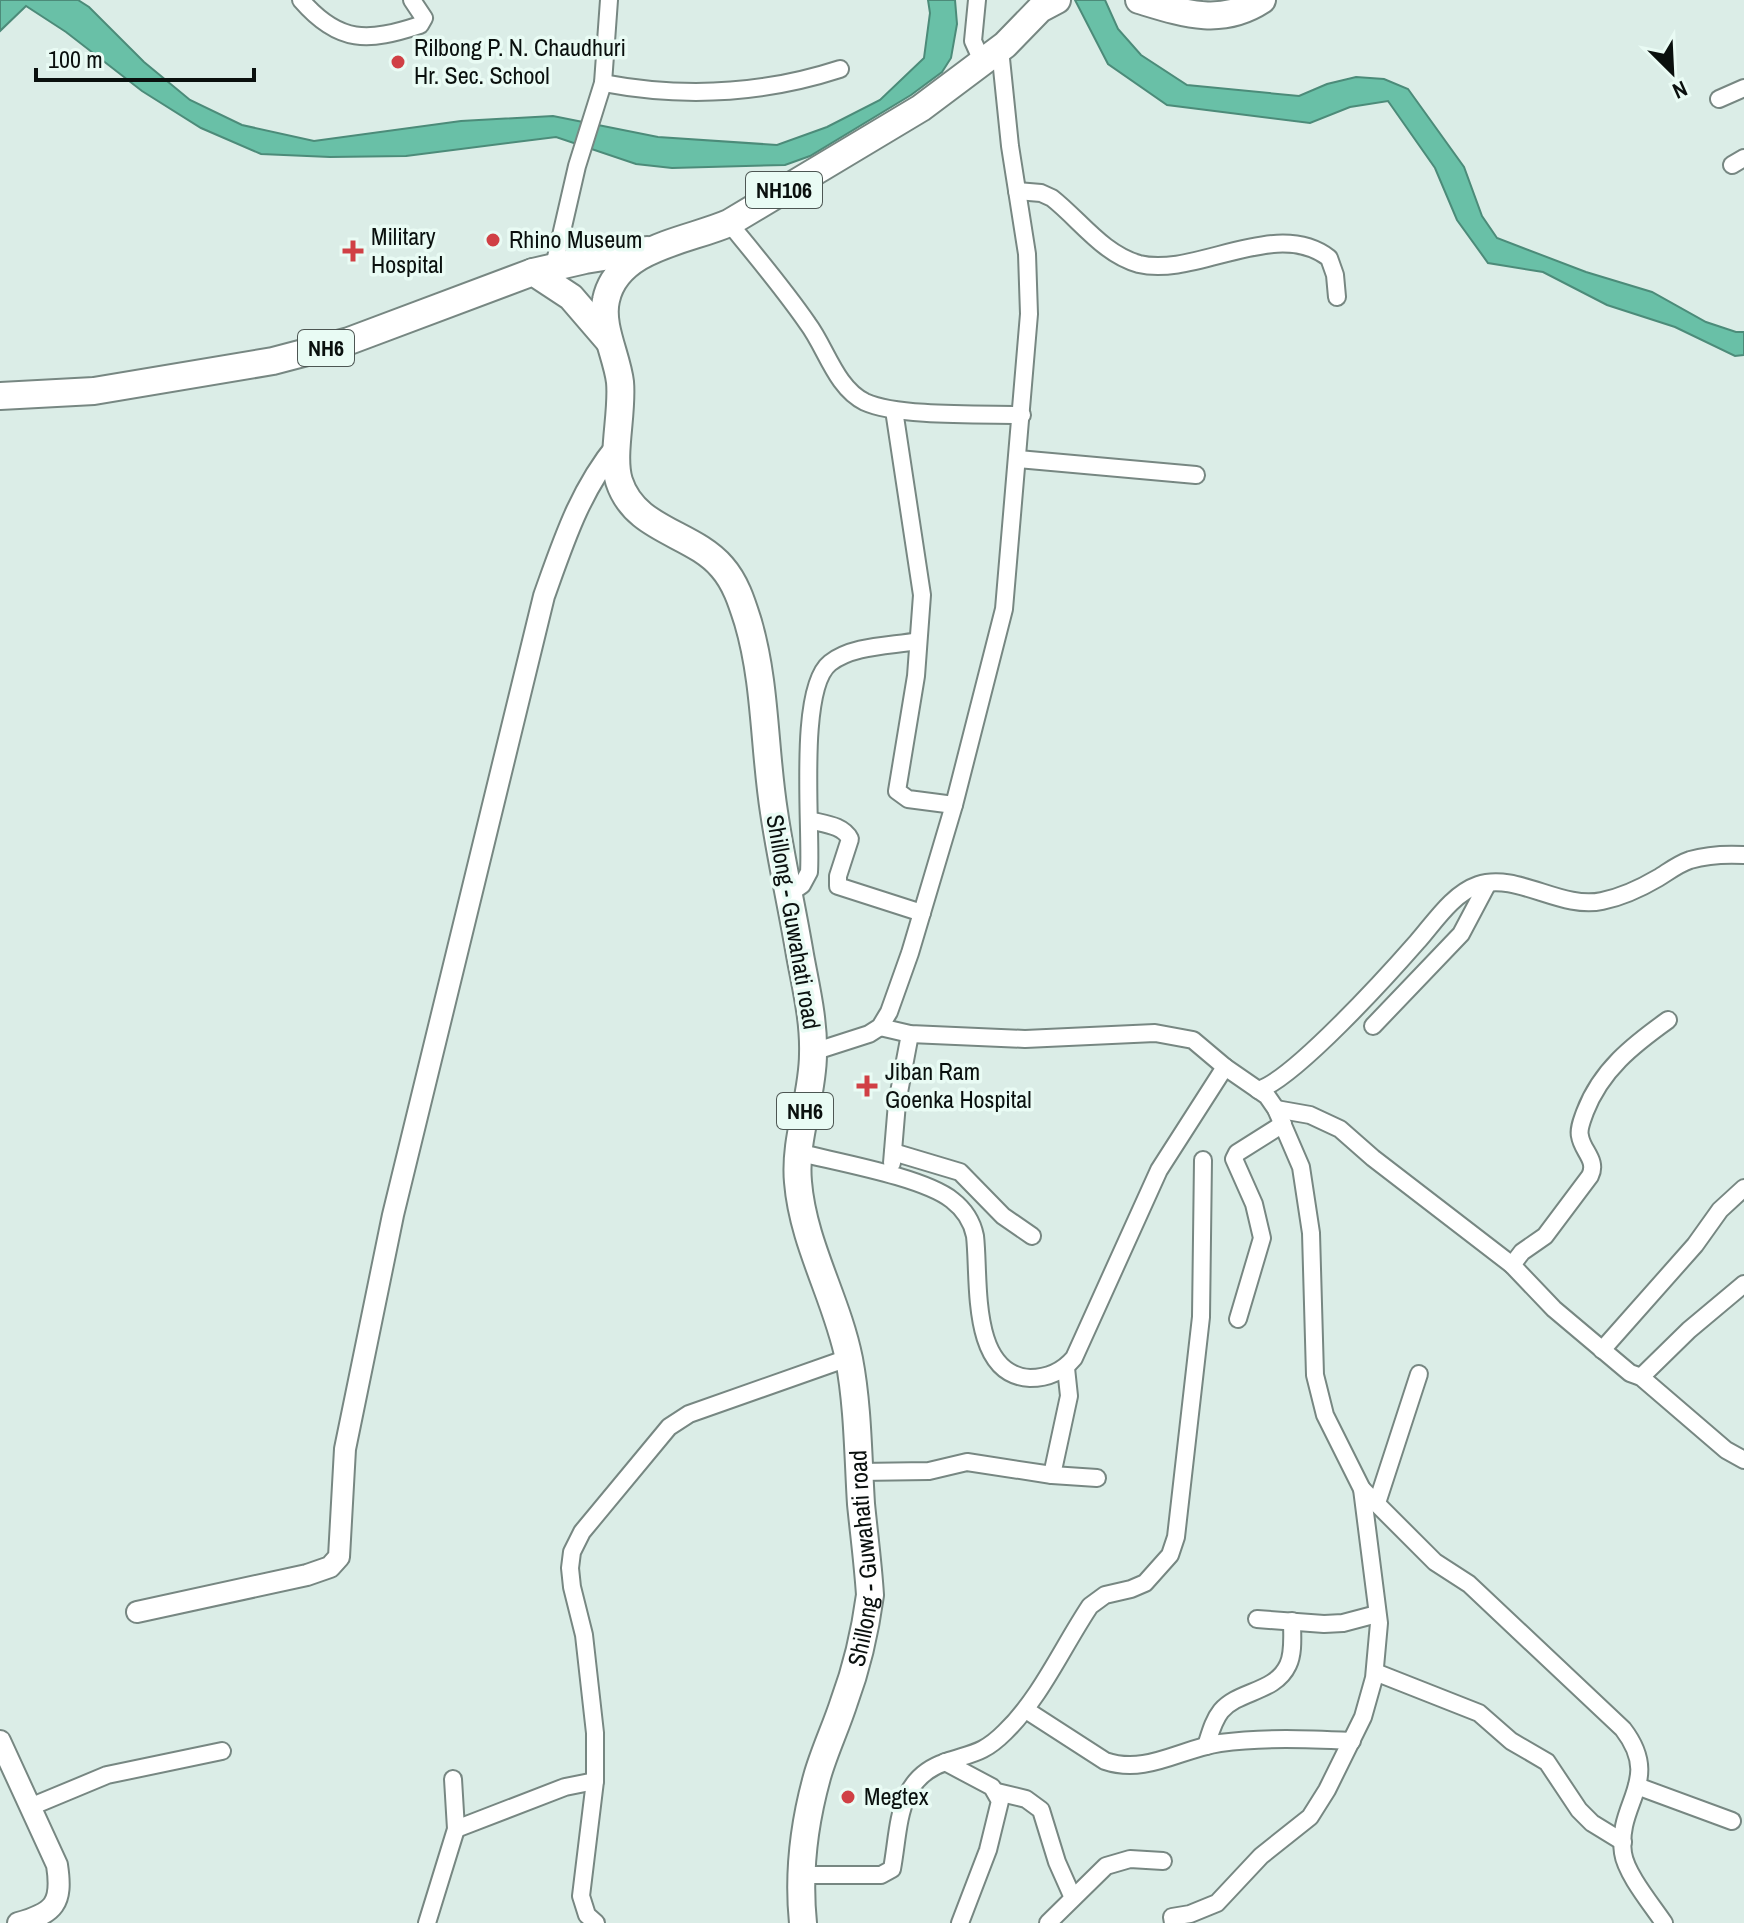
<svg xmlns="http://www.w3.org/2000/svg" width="1744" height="1923" viewBox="0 0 1744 1923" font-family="'Archivo Narrow',sans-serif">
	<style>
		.water { fill: #69c0a7; stroke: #4c8b79; stroke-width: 2 }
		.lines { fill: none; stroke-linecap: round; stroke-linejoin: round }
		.minor-casing { stroke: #778782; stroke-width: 20 }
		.tertiary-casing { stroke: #778782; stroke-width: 24 }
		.trunk-casing { stroke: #778782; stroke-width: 30 }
		.minor { stroke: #fff; stroke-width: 16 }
		.tertiary { stroke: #fff; stroke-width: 20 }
		.trunk { stroke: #fff; stroke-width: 26 }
		.poi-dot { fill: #d04045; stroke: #e9fbf4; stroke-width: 3 }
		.labels { text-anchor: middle; stroke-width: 7; stroke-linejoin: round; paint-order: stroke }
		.shield { fill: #e9fbf4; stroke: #4d5653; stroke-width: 2 }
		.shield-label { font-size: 22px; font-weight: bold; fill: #0a100e }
		.poi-label { font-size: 24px; fill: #0a100e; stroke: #e9fbf4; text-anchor: start }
		.street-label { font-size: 24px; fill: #0a100e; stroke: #e9fbf4 }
	</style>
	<rect width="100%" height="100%" fill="#dbede7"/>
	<g class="water">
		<polygon points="0,0 78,0 89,7 144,62 190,100 242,125 314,141 461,121 553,116 658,137 777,145 827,127 880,100 924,58 930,13 928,0 955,0 957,24 951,58 942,72 911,95 810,156 785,165 672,168 636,164 556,137 406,156 330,157 261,154 201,128 142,91 66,32 26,6 0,31"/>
		<polygon points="1075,0 1105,0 1118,29 1141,55 1187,85 1299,96 1327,84 1356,77 1384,79 1408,89 1464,167 1482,216 1497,238 1586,272 1652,292 1706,322 1736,332 1744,332 1744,355 1735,356 1675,327 1607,305 1543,272 1488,263 1457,220 1435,168 1388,101 1350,107 1310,123 1167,105 1108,64"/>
	</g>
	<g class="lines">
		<g class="minor-casing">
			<g id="minor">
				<path d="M301,0c38,44 67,42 119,25l4,-7 -12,-18"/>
				<polyline points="977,0 973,41 983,63"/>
				<path d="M603,83c79,15 160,11 237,-14"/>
				<polyline points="1719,99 1744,88"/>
				<polyline points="1732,165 1744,158"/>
				<path d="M1017,191l24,2 11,5c28,22 51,56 87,66 56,14 137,-47 190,-6l6,17 2,22"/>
				<path d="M729,223c27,33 55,66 79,101 18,24 28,64 57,78 33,15 117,12 157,13"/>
				<polyline points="554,266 577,166 603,83 609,0"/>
				<polyline points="894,410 922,595 916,676 897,791 908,799 954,805"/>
				<polyline points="1018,459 1196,475"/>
				<path d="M809,820c15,4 34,5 41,19l-12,37v10l84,27"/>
				<path d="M789,894l13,-9 7,-13c3,-42 -12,-183 21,-209 23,-18 61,-17 88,-22"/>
				<polyline points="1373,1026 1461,934 1488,883"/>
				<polyline points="880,1027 910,1034 1025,1039 1155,1033 1193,1040 1225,1067"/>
				<polyline points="813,1052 869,1034 880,1027 889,1012 910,953 954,805 1004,609 1029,314 1027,254 1010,146 1000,49"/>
				<path d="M1258,1090c35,-10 131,-116 159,-148 17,-19 35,-48 61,-57 39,-13 83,25 124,16 20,-4 39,-13 56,-23 10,-6 20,-14 32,-18 17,-5 36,-6 54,-5"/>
				<polyline points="1276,1109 1310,1115 1340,1129 1373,1158 1512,1265 1554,1309 1630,1373 1641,1377 1726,1450 1744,1460"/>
				<path d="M797,1152c39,10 126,25 155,48 13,10 20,21 23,36 5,42 -6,139 55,142 18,0 33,-7 44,-20l85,-188 66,-103 42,29 9,13 25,58 10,66 4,142 10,40 37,74 17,134 -5,55 -11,39 -36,73 -17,27 -49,39 -44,47 -27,11 -18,3 1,6"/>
				<polyline points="893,1152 960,1172 1003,1216 1032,1236"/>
				<polyline points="892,1163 897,1103 910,1034"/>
				<path d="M1512,1265l10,-13 23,-16 45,-60c8,-16 -8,-25 -10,-40 -2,-7 3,-18 5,-24 16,-42 48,-67 83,-92"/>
				<polyline points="1238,1319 1262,1238 1254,1204 1234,1159 1237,1153 1283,1124"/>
				<polyline points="1602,1350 1695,1245 1720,1210 1744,1188"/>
				<polyline points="1641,1377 1689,1330 1744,1284"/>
				<polyline points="859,1472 929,1471 967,1462 1052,1475 1097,1478"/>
				<polyline points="1052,1475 1069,1396 1066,1368"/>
				<path d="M1362,1489l73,73 34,22 154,145c40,52 -7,73 0,124 3,21 29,52 41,70"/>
				<polyline points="1377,1503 1419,1374"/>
				<polyline points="1257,1619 1324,1624 1343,1623 1377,1614"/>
				<polyline points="1375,1672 1479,1713 1511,1741 1547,1762 1579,1810 1592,1823 1623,1842"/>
				<path d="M1026,1710l79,51c41,14 75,-12 115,-18 44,-6 88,-4 132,-2"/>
				<path d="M1206,1746c4,-12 7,-25 15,-35 18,-21 54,-18 67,-46 6,-12 4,-30 4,-44"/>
				<polyline points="945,1762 992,1787 1000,1801 988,1850 960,1923"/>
				<polyline points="1637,1786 1732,1821"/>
				<polyline points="997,1792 1026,1799 1041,1810 1057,1862 1073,1898"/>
				<polyline points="30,1807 107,1775 222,1751"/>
				<polyline points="456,1829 565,1787 595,1781"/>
				<path d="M802,1875h79l11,-6c8,-43 4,-91 54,-107 26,-9 37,-8 59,-30 36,-35 57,-84 85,-126l15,-11 26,-6 14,-6 25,-28 6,-18 25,-220 2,-157"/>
				<polyline points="427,1923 456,1829 453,1779"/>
				<polyline points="596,1923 587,1915 581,1896 595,1781 595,1733 584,1635 572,1587 570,1568 572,1552 582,1532 669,1427 689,1414 848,1358"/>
				<polyline points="1048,1923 1106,1866 1130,1859 1163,1861"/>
			</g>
		</g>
		<g class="tertiary-casing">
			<g id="tertiary">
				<path d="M137,1612l170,-37 23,-8 9,-10 6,-108 48,-234 151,-619c20,-56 36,-106 74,-152"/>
				<path d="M0,1741l57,124c6,39 -3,48 -39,58"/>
			</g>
		</g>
		<g class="trunk-casing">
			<g id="trunk">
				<path d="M1139,0c43,13 82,27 123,0"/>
				<polyline points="533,272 585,260 647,250"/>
				<polyline points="0,396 94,391 273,361 349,341 533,272 571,297 608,340"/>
				<path id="s1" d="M803,1923c-5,-49 1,-99 14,-146 7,-25 19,-50 27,-75 13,-35 21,-70 26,-107 -2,-31 -6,-61 -9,-91 -3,-48 -3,-98 -12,-145 -12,-60 -46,-115 -51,-177 -4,-44 15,-85 15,-128 1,-34 -7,-66 -13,-99 -8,-48 -19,-95 -26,-143 -10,-63 -8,-129 -26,-190 -6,-19 -12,-39 -26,-55 -30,-35 -87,-36 -103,-86 -8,-26 4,-68 1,-99 -3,-26 -20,-56 -14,-82 11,-53 82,-59 123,-77l192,-115 84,-63 35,-36 17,-9"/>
			</g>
		</g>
		<use href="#minor" class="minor"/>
		<use href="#tertiary" class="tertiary"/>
		<use href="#trunk" class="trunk"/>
	</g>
	<g class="poi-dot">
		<circle cx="398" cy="62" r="8"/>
		<circle cx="493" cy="240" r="8"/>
		<path d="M349 239h8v8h8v8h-8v8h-8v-8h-8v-8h8z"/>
		<path d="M863 1074h8v8h8v8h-8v8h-8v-8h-8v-8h8z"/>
		<circle cx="848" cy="1797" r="8"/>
	</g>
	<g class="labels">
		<g class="shield">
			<rect x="746" y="172" width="76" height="36" rx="6"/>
			<rect x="298" y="330" width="56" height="36" rx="6"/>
			<rect x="777" y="1093" width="56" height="36" rx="6"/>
		</g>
		<g class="shield-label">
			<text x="784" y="198">NH106</text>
			<text x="326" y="356">NH6</text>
			<text x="805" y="1119">NH6</text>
		</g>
		<g class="poi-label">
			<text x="414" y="56">Rilbong P. N. Chaudhuri<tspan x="414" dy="28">Hr. Sec. School</tspan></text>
			<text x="371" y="245">Military<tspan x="371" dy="28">Hospital</tspan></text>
			<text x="509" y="248">Rhino Museum</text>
			<text x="885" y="1080">Jiban Ram<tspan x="885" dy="28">Goenka Hospital</tspan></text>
			<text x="864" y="1805">Megtex</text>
		</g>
		<g class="street-label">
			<text transform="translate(793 922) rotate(80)" y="8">Shillong - Guwahati road</text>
			<text dy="8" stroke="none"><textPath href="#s1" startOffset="374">Shillong - Guwahati road</textPath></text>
		</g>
	</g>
	<g transform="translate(1672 72) rotate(156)" stroke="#e9fbf4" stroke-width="6" paint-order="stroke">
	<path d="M0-6L14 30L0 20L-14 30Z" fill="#0a100e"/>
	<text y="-12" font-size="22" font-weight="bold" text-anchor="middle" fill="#0a100e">N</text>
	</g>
	<path d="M36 68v12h218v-12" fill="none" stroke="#0a100e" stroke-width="4"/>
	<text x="48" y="68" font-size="24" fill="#0a100e" stroke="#e9fbf4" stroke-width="6" paint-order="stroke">100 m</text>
</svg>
